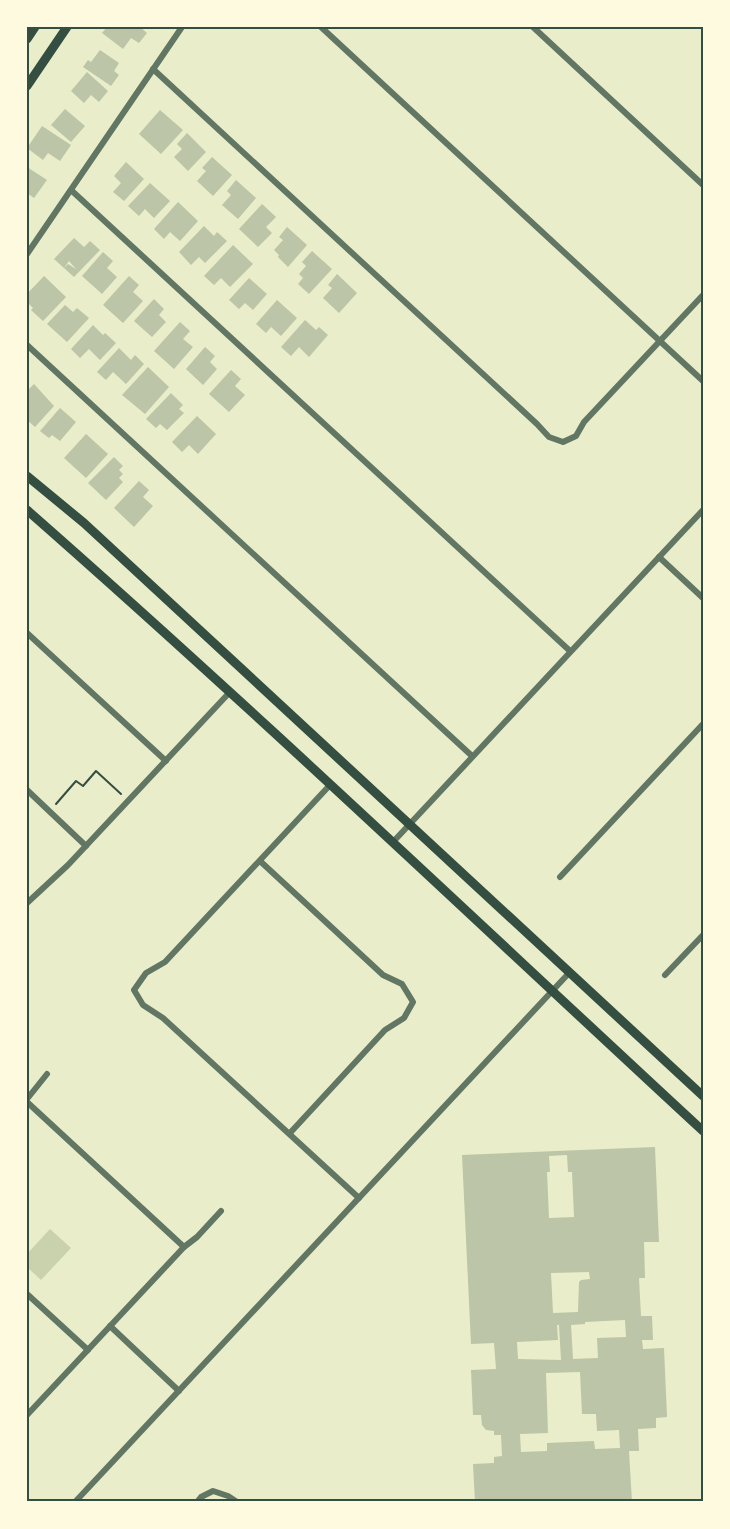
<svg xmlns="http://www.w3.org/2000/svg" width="730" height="1529" viewBox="0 0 730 1529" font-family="Lato,sans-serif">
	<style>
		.green { fill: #cad2ad }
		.building { fill: #bcc5a7; fill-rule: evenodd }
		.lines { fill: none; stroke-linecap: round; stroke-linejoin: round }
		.path { stroke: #344e41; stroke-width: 2 }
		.minor { stroke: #617663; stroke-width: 6 }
		.secondary { stroke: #344e41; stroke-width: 9 }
		.neatline { fill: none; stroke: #344e41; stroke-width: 2 }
	</style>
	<rect width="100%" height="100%" fill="#e9edc9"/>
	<polygon class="green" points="50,1229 71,1248 41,1280 27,1267 27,1254"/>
	<g class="building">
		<polygon points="107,27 140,27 147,33 139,43 131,38 123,49 102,33"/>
		<polygon points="100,50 119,63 114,71 119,75 111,86 83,67 88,60 91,62"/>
		<polygon points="87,72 108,91 99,102 91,95 84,103 71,91"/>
		<polygon points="65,109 85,126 71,142 51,125"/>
		<polygon points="160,110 183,130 161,154 139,134"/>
		<polygon points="42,126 71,145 60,161 48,153 43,160 27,148"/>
		<polygon points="187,133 206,152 188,171 174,157 182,149 177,144"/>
		<polygon points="212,157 232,175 213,196 197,181 206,171 202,168"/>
		<polygon points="126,162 144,179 124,201 113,192 121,183 114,176"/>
		<polygon points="27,167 47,180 34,198 27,193"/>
		<polygon points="236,180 256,198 238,219 222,205 231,195 227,191"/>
		<polygon points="150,183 170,201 154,218 145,209 139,216 128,206"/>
		<polygon points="178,202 198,221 180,241 170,232 164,239 154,229"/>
		<polygon points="262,204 276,217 266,227 272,233 258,247 239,229"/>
		<polygon points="204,226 214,236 217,232 227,241 205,263 199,257 191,265 179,252"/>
		<polygon points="287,227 307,245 288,267 278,257 279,255 274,250 283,240 279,237"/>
		<polygon points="74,238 84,247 90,241 100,250 74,277 64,268 68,264 76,269 69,261 64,268 54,259"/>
		<polygon points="233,245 253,264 230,287 221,278 214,285 204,276"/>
		<polygon points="312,251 332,269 309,294 298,284 303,278 299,274 306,266 302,262"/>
		<polygon points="103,252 113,261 107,268 117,277 102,294 82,276"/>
		<polygon points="337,274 357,293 339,313 323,298 332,288 328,285"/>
		<polygon points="44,276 66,297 43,321 31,310 33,308 27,302 27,294"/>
		<polygon points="129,276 139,285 133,292 143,301 123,323 103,305"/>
		<polygon points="249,278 267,294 253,310 245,303 239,309 229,300"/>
		<polygon points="154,299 164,309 159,315 166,322 152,337 134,321"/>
		<polygon points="277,300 297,318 281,336 271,327 266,333 256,324"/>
		<polygon points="65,305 73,312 77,308 89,318 67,342 47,324"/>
		<polygon points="305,320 316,330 319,327 328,335 309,357 299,347 291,356 281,347"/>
		<polygon points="180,322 190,331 183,339 193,347 174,369 154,351"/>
		<polygon points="93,325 103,335 105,333 116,343 100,360 89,349 80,358 71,349"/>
		<polygon points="205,347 215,356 210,362 217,369 203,385 186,369"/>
		<polygon points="119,348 131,360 135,355 144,364 126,384 113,372 106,380 97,372"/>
		<polygon points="148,367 169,387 145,414 122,395"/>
		<polygon points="231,370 241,379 235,386 245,395 229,412 209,394"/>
		<polygon points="34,384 54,406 35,427 27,420 27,391"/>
		<polygon points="171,393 183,405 179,409 184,413 167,430 160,424 156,428 146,419"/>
		<polygon points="60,408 76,422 60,441 52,435 49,438 40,431"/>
		<polygon points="197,416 216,434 198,454 189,445 182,452 172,442"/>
		<polygon points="86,434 108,454 86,478 64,458"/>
		<polygon points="114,457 123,466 119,470 123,474 119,478 123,482 106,500 88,483"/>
		<polygon points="139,481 149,490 143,497 153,506 134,527 114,508"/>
		<path d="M655,1147l4,95h-15l1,36h-6l2,38h11l1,24h-11l1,9 21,-1 3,69 -11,1v10l-18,1 1,22h-10l3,51h-157l-2,-38 21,-1v-6l8,-1 -1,-21h-7v-4l-8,-1 -4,-5 -1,-10h-8l-2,-45 25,-1 -2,-26 -23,1 -9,-189zM567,1155l1,17h4l2,45 -25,1 -2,-46h3l-1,-16zM589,1272l1,7 -9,1 -2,2 -1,30 -25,1 -2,-40zM625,1320l1,17 -29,1 1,20 -25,1 -2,-34 14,-1v-2zM557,1325h2l2,35 -43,-1 -1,-17 41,-2zM580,1372l2,42h14l1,17 22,-1 1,18 -25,1 -1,-8 -47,2v8l-26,1 -1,-18 28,-1 -2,-60z"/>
	</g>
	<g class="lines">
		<polyline class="path" points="56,804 76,781 83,786 96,771 121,794"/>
		<g class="minor">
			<polyline points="321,27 703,381"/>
			<polyline points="533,27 703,185"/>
			<polyline points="153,69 537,424 549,437 563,442 576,436 584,422 703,295"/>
			<polyline points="71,190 570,651"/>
			<polyline points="27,254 182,27"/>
			<polyline points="27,345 472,756"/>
			<polyline points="659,557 703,598"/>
			<polyline points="27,633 166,761"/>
			<polyline points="330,785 165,962 146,973 134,990 143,1005 163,1018 359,1198"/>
			<polyline points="27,790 86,846"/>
			<polyline points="393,842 703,510"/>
			<polyline points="260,861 383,975 402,984 413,1002 404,1018 385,1030 290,1133"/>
			<polyline points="560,877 703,724"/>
			<polyline points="27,903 68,865 229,693"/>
			<polyline points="665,975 703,935"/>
			<polyline points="27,1099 47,1074"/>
			<polyline points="27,1102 184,1247"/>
			<polyline points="27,1294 88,1350"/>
			<polyline points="110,1326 179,1391"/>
			<polyline points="27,1415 184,1247 197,1237 221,1211"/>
			<polyline points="75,1502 569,973"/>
			<polyline points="197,1502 201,1497 213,1491 228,1496 237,1502"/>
		</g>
		<g class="secondary">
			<polyline points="27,39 35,27"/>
			<polyline points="27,86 67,27"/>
			<polyline points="27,476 84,523 703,1096"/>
			<path d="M27,510c230,202 451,413 676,621"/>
		</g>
	</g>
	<rect width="730" height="1529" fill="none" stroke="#fefae0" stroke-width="57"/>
	<rect x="28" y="28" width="674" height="1472" class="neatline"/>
</svg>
